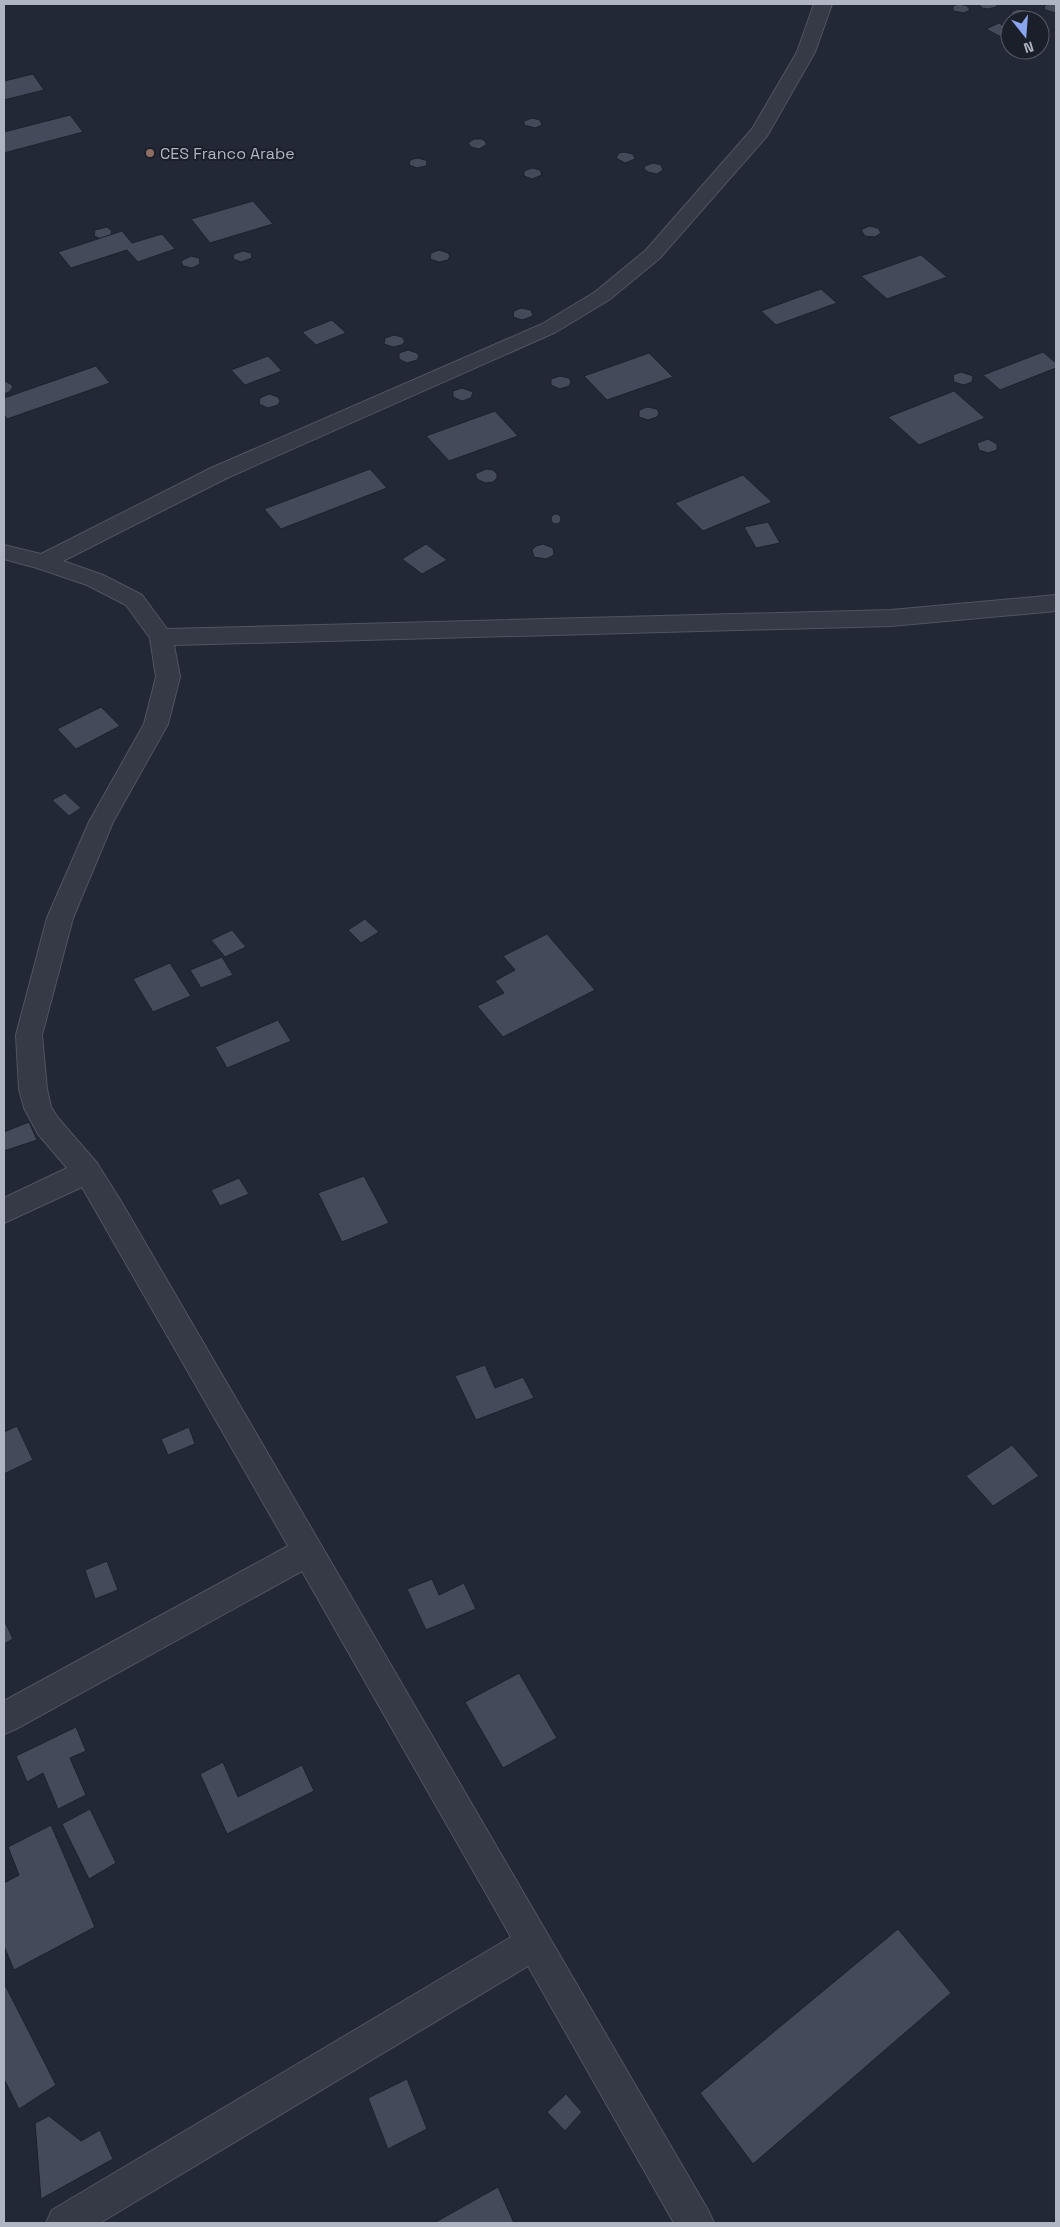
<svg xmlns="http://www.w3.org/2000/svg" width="1060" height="2227" viewBox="0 0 1060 2227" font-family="'Space Grotesk',sans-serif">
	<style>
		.building { fill: #434b5a; stroke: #1c212c }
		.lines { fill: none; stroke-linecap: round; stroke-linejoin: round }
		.minor-casing { stroke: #4f5560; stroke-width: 2 }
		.minor { fill: #353a46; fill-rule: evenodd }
		.education-dot { fill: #8d6e63; stroke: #1a1f2a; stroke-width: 2 }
		.labels { text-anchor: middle; stroke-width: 4; stroke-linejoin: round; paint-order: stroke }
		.far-poi-label { font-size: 16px; fill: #afb5c2; stroke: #1a1f2a; text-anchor: start }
	</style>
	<rect width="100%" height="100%" fill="#222835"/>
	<g class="building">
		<polygon points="959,4 967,6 970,10 964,13 953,11 953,6"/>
		<polygon points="979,4 996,4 997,5 996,7 988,9 982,8"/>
		<polygon points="1048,4 1056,4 1056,13 1045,10 1044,6"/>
		<polygon points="1018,9 1026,10 1029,15 1023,18 1014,17 1011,12"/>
		<polygon points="999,23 1010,29 1010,35 1003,38 986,29"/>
		<polygon points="33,74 44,90 4,100 4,81"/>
		<polygon points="70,115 83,132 4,153 4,132"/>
		<polygon points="532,118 540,120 542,125 535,128 524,125 524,121"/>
		<polygon points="474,139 482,139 486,142 486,145 479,149 471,147 468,143"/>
		<polygon points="624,152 633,154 635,159 625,163 616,158 619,153"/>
		<polygon points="417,158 426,160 427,163 426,166 417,168 409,165 410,160"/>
		<polygon points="653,163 661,165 663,170 657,174 648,172 644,169 645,166"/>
		<polygon points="532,168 540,170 542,175 532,179 524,176 524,171"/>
		<polygon points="253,201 273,224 210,243 191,219"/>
		<polygon points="869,226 878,228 881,233 875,237 865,236 861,230"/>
		<polygon points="107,227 112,231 110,236 101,239 94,236 95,230"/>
		<polygon points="122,231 132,243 162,234 175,249 138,262 127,250 71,268 58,252"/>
		<polygon points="439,250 448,253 450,256 448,260 439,262 430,259 431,253"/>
		<polygon points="243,251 251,253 252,258 241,262 233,259 234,254"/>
		<polygon points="921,255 947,277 887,299 861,276"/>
		<polygon points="191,256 199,258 200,264 192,268 183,266 181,261"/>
		<polygon points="821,289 837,303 776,325 761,311"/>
		<polygon points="521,308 531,310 533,316 522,320 513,317 514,311"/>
		<polygon points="332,320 346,333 316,345 302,332"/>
		<polygon points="394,335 402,337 405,341 402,345 393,347 384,344 385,338"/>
		<polygon points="408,350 417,353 419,356 417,360 407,363 399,359 399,353"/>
		<polygon points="1043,352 1056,363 1056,368 1000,390 983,375"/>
		<polygon points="649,353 673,377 607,400 584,376"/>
		<polygon points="268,356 282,371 245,385 231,370"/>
		<polygon points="96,366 110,383 7,419 4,415 4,398"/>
		<polygon points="961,372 973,376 972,382 964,385 954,382 953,375"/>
		<polygon points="560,376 569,378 571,382 569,386 560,389 551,385 551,379"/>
		<polygon points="4,381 11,384 13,387 9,392 4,394"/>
		<polygon points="462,388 473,392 471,398 462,401 453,397 453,391"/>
		<polygon points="954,391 985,418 919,445 888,417"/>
		<polygon points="269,394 278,397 280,401 278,405 268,408 259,404 260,398"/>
		<polygon points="647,407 657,409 659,413 657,417 648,420 639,417 639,410"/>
		<polygon points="495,411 518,436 449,461 426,436"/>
		<polygon points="988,439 997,444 997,450 988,453 979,450 977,443"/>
		<polygon points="370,469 387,488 281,529 264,509"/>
		<polygon points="486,469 493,470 497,474 497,478 493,482 485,483 477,479 475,474 477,473"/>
		<polygon points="743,475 772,502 703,531 675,503"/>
		<circle cx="556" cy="519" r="5"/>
		<polygon points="768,522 780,543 756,548 744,527"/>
		<polygon points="426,544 447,560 422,574 402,559"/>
		<polygon points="543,544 553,548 554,555 546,559 534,557 532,550 536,546"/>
		<polygon points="101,707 120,726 76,749 57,729"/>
		<polygon points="65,793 81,808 69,816 52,800"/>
		<polygon points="365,919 379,932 361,943 348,930"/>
		<polygon points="232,930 246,947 225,957 211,940"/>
		<polygon points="547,934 595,990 503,1037 477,1006 504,993 495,981 515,970 503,956"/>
		<polygon points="222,957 233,975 201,988 190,970"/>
		<polygon points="170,963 191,996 153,1012 133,979"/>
		<polygon points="278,1020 291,1041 227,1068 215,1047"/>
		<polygon points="29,1122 37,1140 4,1151 4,1132"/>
		<polygon points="364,1176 389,1223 342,1242 318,1193"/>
		<polygon points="239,1178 249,1194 220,1206 211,1190"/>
		<polygon points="485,1365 495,1388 523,1377 534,1398 476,1420 455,1376"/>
		<polygon points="17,1426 33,1460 4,1474 4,1432"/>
		<polygon points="189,1427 195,1444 168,1455 161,1439"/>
		<polygon points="1012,1445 1039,1476 993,1506 966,1476"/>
		<polygon points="107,1561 118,1590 95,1599 85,1570"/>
		<polygon points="432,1579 439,1595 464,1583 476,1609 426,1630 407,1589"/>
		<polygon points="4,1620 13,1639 4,1644"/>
		<polygon points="519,1673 557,1738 503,1768 465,1702"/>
		<polygon points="76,1727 86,1751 70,1758 86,1795 58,1809 43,1773 27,1782 16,1756"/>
		<polygon points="223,1762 238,1797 302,1765 314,1791 227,1834 200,1774"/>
		<polygon points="90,1809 116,1863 89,1879 62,1824"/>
		<polygon points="51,1825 95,1927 14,1970 4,1946 4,1883 19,1875 8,1847"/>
		<polygon points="898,1929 951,1993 753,2164 700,2093"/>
		<polygon points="4,1983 56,2085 19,2109 4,2079"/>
		<polygon points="407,2079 427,2129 388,2149 368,2098"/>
		<polygon points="566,2094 582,2112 565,2131 547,2112"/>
		<polygon points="49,2116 81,2141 100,2130 113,2159 41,2199 35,2123"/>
		<polygon points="498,2187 514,2223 434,2223"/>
	</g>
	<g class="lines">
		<g class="minor-casing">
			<polygon id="minor" points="814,4 832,4 815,52 767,136 660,258 609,300 556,332 227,478 63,561 103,575 142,595 167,629 891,610 1056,595 1056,611 891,626 174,645 180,677 168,724 113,822 73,918 42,1035 47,1089 51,1107 58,1118 97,1163 122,1203 708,2210 714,2223 674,2223 528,1966 100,2223 46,2223 52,2210 511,1937 302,1571 16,1729 4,1734 4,1701 288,1546 82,1187 4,1223 4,1198 67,1168 38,1134 24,1108 19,1089 16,1035 47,918 89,822 144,724 156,677 150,638 126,605 87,585 37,568 4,559 4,545 41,554 211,468 542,324 595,292 646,250 752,129 797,52"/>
		</g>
		<use href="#minor" class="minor"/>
	</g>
	<circle class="education-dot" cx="150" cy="153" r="5"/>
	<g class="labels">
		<g class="far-poi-label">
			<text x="160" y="159">CES Franco Arabe</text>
		</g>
	</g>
	<rect width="1060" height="2227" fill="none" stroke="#afb5c2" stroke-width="10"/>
	<g transform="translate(1025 35) rotate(163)"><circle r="24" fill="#1a1f2a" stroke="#565b67"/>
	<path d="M0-4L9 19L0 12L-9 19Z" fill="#89a5ee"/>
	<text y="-8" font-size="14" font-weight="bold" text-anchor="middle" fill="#afb5c2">N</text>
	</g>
</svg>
